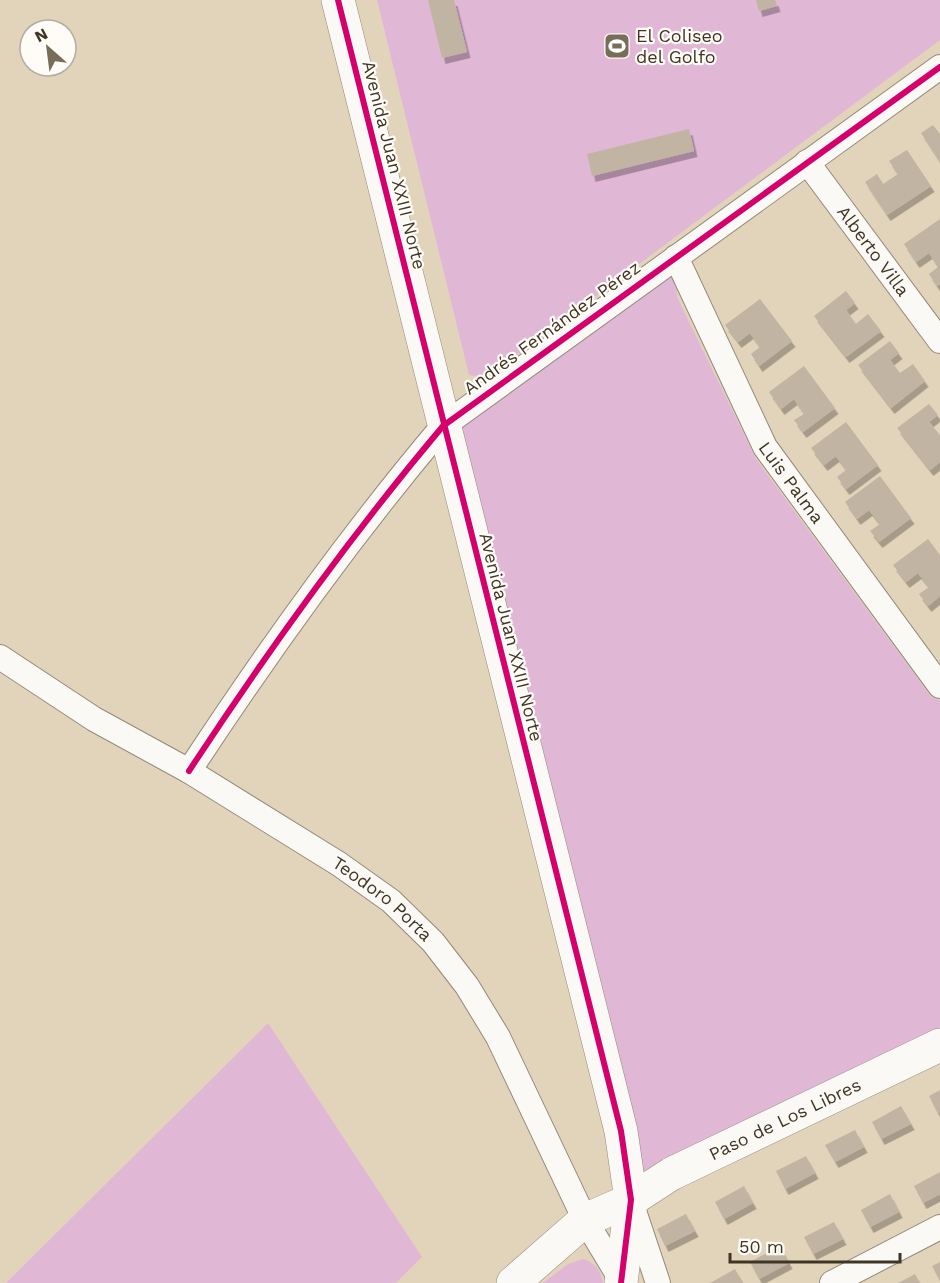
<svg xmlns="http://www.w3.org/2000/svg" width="940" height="1283" viewBox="0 0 940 1283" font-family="'Work Sans',sans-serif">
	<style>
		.green { fill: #e1b7d6 }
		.building { fill: #c1b4a2; filter: url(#shadow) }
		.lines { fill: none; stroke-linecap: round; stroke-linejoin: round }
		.street-casing { stroke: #948976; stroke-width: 26 }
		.secondary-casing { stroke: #948976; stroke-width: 34 }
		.street { stroke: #fbf9f5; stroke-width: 24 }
		.secondary { stroke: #fbf9f5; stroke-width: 33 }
		.cycleway-casing { stroke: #fffcf8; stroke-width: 10 }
		.cycleway { stroke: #d6006c; stroke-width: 6 }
		.labels { text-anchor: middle; stroke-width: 4.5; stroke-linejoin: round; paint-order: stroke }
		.poi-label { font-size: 18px; fill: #3f3524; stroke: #fffcf8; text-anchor: start }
		.street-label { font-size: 18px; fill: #3f3524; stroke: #fffcf8 }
	</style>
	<defs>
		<filter id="shadow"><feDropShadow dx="3.5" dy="6" stdDeviation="0" flood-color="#0004"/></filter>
	</defs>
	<rect width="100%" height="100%" fill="#e2d4bb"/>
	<g class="green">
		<polygon points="377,0 940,0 940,40 486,378 469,375"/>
		<polygon points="676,257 677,297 756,459 932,698 940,700 940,1047 631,1200 443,426"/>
		<polygon points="268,1023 422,1257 396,1283 6,1283"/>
		<path d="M583,1259c13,5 17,10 20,24h-60l25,-19z"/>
	</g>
	<g class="building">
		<polygon points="428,0 454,0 467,52 442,58"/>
		<polygon points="756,0 775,0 777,6 759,11"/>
		<polygon points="933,125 940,134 940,162 921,133"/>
		<polygon points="689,129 694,151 592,176 587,154"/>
		<polygon points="907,150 931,186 887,215 865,182 877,174 883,184 898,174 889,161"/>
		<polygon points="940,219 940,284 937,286 929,274 938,267 929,253 916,262 904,244"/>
		<polygon points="846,291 855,303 846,310 856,324 868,314 881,331 846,357 814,316"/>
		<polygon points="760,299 792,341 759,366 751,354 760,347 750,333 738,342 725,325"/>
		<polygon points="890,341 899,353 890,360 900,373 913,364 925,381 891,408 858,365"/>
		<polygon points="804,366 835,408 803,432 794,420 804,414 794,399 781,409 769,392"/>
		<polygon points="929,404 938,415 929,422 940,435 940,462 930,470 897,428"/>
		<polygon points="846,422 878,465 846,489 837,477 846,470 836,456 824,465 811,448"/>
		<polygon points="880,476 911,518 879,542 870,531 880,524 869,510 857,519 845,502"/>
		<polygon points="928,539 940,555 940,596 928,606 919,594 929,587 918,573 906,582 893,565"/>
		<polygon points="940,1090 940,1112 938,1114 929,1096"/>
		<polygon points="901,1106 911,1124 881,1139 872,1122"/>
		<polygon points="855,1130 864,1147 835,1162 825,1145"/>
		<polygon points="806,1156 815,1173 785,1189 776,1171"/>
		<polygon points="940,1172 940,1194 923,1203 914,1186"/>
		<polygon points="744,1186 753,1203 724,1219 715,1202"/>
		<polygon points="890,1194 899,1212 870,1227 861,1210"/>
		<polygon points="686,1214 695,1231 665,1246 657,1229"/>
		<polygon points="834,1222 843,1239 813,1254 804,1237"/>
		<polygon points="780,1246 789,1263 759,1279 750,1262"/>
		<polygon points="940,1262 940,1281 932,1266"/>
		<polygon points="735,1269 743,1283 710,1283"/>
		<polygon points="915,1274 920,1283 898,1283"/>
	</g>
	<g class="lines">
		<g class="street-casing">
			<g id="street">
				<path id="s1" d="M807,162l133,179"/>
				<path id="s2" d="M676,257l89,190 175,239"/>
				<path id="s3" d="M0,657l94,62 95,52 150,93 52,37 42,41 34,44 31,51 87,183 35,58"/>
				<path d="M189,771c78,-119 162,-236 254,-345l497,-359"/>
				<polyline points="634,1211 658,1283"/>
				<polyline points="832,1283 940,1227"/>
			</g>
		</g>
		<g class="secondary-casing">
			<g id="secondary">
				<polyline points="338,0 621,1131 631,1200 621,1283"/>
				<path id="s4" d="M513,1283l72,-63 46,-20 40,-26 269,-129"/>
			</g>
		</g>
		<use href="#street" class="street"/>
		<use href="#secondary" class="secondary"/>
		<g class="cycleway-casing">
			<g id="cycleway">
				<polyline points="338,0 621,1131 631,1200 621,1283"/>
				<path d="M189,771c78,-119 162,-236 254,-345l497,-359"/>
			</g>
		</g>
		<use href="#cycleway" class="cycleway"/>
	</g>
	<defs>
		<g id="stadium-square" transform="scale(1.35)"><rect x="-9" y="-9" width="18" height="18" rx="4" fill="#786d59" stroke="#fffcf8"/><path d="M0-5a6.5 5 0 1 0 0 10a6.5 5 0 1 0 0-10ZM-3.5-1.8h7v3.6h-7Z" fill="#fff"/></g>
	</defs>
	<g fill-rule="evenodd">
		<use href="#stadium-square" x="617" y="46"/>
	</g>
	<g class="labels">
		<g class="poi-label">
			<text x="636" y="42">El Coliseo<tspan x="636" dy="21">del Golfo</tspan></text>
		</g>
		<g class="street-label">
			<text transform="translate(394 165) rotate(76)" y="6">Avenida Juan XXIII Norte</text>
			<text dy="6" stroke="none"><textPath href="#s1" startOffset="111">Alberto Villa</textPath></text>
			<text transform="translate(552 328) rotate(-36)" y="6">Andrés Fernández Pérez</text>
			<text dy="6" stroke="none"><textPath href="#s2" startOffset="254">Luis Palma</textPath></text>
			<text transform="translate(511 637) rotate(76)" y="6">Avenida Juan XXIII Norte</text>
			<text dy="6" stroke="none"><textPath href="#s3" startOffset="453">Teodoro Porta</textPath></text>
			<text dy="6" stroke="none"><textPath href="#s4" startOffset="320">Paso de Los Libres</textPath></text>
		</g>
	</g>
	<g transform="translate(48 48) rotate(332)"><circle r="28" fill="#fffcf8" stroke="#b2aca3" stroke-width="1.5"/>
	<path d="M0-4.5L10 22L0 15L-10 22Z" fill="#786d59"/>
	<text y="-9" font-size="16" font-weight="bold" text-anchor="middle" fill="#3f3524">N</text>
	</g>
	<path d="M730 1253v9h170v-9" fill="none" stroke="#3f3524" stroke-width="3"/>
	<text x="739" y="1253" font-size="18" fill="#3f3524" stroke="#fffcf8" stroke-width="4.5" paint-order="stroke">50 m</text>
</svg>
